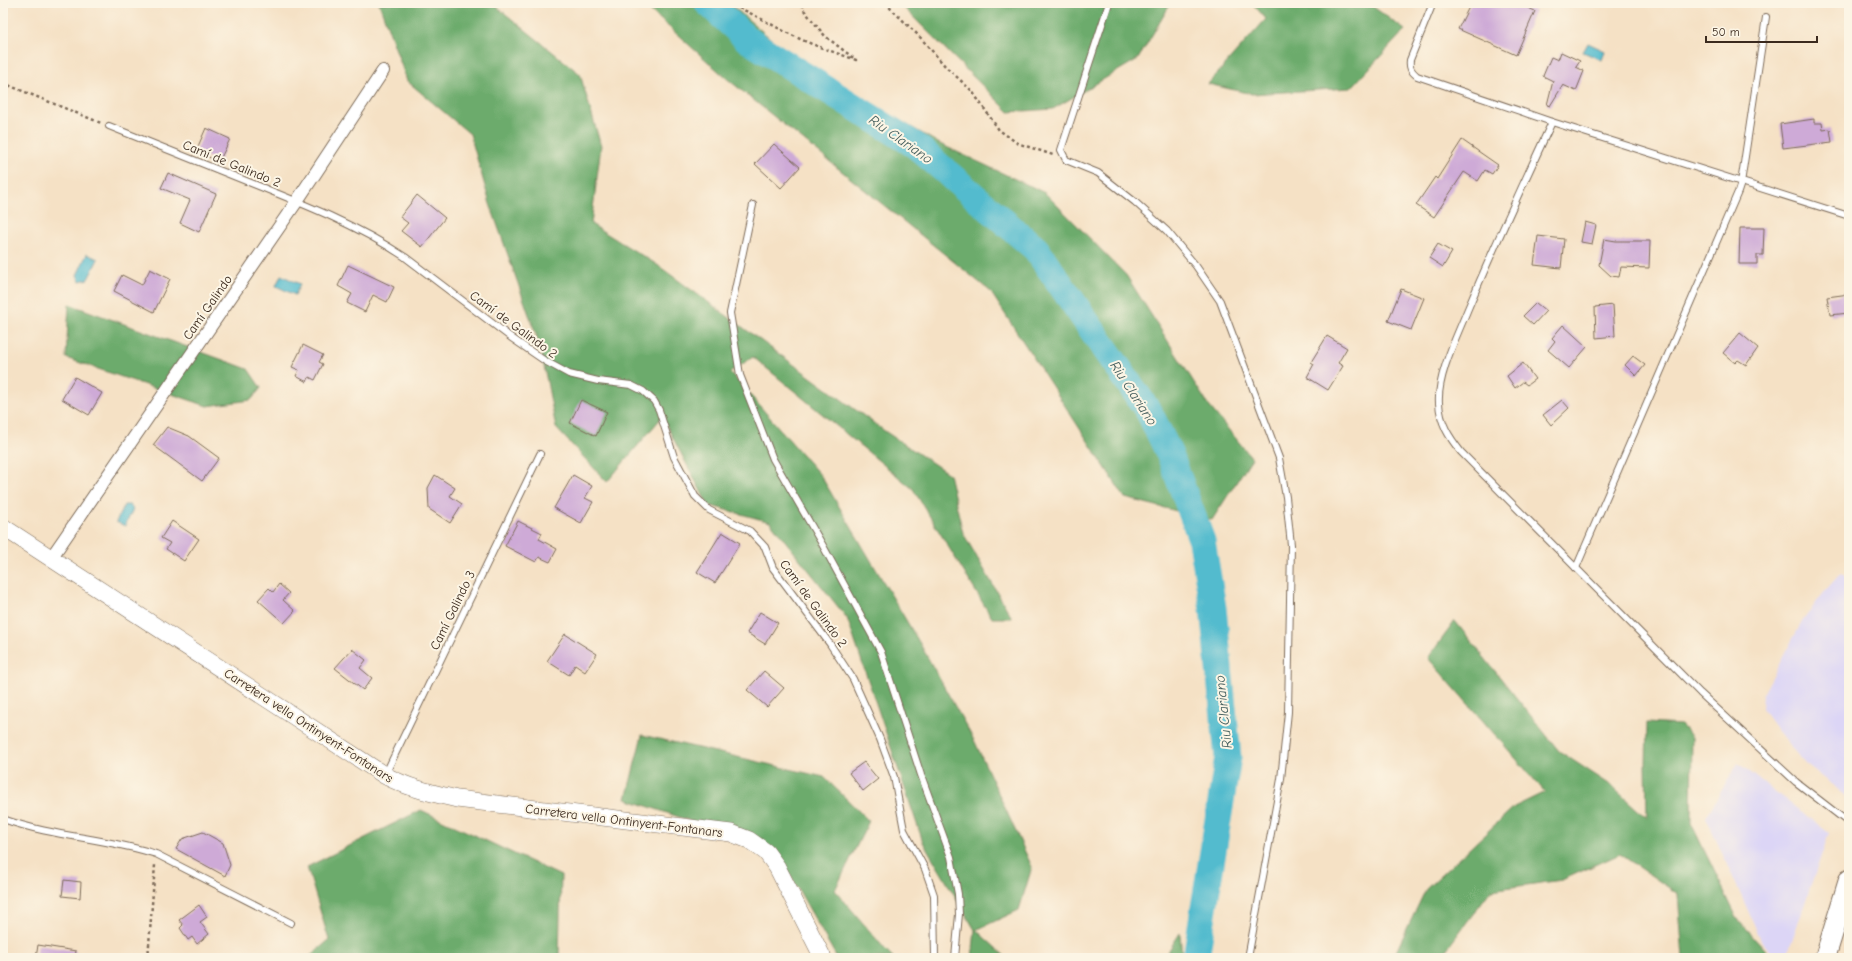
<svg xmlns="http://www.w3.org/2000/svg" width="1852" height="961" viewBox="0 0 1852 961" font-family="'Comic Neue',sans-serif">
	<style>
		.built { fill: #dcd5f6 }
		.forest { fill: #6cab6c; stroke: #546a45 }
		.water { fill: #52bbce; stroke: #467276 }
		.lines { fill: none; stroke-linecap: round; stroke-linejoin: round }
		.river { stroke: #52bbce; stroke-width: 27 }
		.building { fill: #ceaad7 }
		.lane-casing { stroke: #7c6a58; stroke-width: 8 }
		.street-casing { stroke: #7c6a58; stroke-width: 14 }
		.secondary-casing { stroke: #7c6a58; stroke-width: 18 }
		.primary-casing { stroke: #7c6a58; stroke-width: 22 }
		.path { stroke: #7c6a58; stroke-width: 2.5; stroke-dasharray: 3 3; stroke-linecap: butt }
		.lane { stroke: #fff; stroke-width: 6 }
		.street { stroke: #fff; stroke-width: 12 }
		.secondary { stroke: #fff; stroke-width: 17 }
		.primary { stroke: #fff; stroke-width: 20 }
		.labels { text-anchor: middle; stroke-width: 4; stroke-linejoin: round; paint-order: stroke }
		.street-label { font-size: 13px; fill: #3b2a1e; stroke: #fcf5e5 }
		.water-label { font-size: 14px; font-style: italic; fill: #435d5c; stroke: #fcf5e5 }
	</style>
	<rect width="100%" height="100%" fill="#fcf5e5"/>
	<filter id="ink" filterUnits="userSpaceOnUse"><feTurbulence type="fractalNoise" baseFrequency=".025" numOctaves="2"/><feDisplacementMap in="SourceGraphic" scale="8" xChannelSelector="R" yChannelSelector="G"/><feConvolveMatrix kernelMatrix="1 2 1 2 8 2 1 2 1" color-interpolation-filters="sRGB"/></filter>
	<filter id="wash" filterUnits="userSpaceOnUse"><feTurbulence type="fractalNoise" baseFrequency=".012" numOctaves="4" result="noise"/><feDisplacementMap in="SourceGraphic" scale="16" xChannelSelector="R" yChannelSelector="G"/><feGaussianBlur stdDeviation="0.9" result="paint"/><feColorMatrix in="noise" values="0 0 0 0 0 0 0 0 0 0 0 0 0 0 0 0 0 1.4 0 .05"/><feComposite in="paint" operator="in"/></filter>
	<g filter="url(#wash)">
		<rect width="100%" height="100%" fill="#f5e1c5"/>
		<g class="built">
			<polygon points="1841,573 1849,580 1849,798 1805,764 1777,730 1762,709 1763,694 1802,622 1825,591"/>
			<polygon points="1738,763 1829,833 1786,958 1777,958 1762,942 1706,817"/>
		</g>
		<g class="forest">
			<polygon points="379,3 492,3 580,74 601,146 591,224 656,264 886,432 949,474 963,533 1012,618 992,618 913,489 753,357 730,372 821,476 919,642 975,742 1032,867 1019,910 976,930 1007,958 972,958 975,930 923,842 847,618 770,522 708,505 662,417 607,482 556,428 540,346 490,204 470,134 407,81"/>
			<polygon points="642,3 729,3 792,57 940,144 1045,193 1126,275 1209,406 1252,458 1212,520 1125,498 990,291 725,77"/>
			<polygon points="899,3 1171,3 1138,59 1053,109 1009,112"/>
			<polygon points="1252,3 1368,3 1405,30 1351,88 1252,94 1208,84 1266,19"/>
			<polygon points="69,304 248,369 261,388 251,400 207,406 66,358"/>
			<polygon points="1455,621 1559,751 1609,784 1647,818 1646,765 1647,723 1681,725 1692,737 1691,823 1737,918 1773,958 1683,958 1678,894 1620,854 1562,880 1491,890 1440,958 1393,958 1426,889 1514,807 1545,792 1428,658"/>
			<polygon points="642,735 824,777 869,821 835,890 884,948 894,958 837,958 776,850 626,799"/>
			<polygon points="421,810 561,876 559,958 308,958 329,940 307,867"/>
			<polygon points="1180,933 1182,958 1164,958"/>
		</g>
		<g class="water">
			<polygon points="1588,43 1605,51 1602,60 1583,52"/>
			<polygon points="87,254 98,259 88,279 80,281 77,275"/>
			<polygon points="281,275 300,284 295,295 276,286"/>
			<polygon points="124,505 130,505 133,509 125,526 116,522"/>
		</g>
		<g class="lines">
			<polyline class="river" points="708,3 748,40 915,145 1036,249 1149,412 1170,455 1202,541 1213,608 1228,757 1196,958"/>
		</g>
		<g id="blocks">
			<g class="building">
				<polygon points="1471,3 1517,3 1535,11 1516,55 1458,29"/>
				<polygon points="1561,52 1580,61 1576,67 1584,71 1576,91 1563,85 1550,106 1547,105 1553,81 1543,76 1551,57 1558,60"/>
				<polygon points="1814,119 1814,123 1822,123 1823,130 1830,129 1832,142 1783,148 1780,124"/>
				<polygon points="206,128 230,139 219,162 196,151"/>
				<polygon points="1462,140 1498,165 1492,174 1485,170 1478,181 1464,172 1434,217 1416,205 1435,177 1437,179"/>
				<polygon points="774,144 800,167 781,188 755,164"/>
				<polygon points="168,173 216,194 199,232 180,223 190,200 161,188"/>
				<polygon points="417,195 445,218 422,247 401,231 408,223 400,217"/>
				<polygon points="1585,222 1596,225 1592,244 1581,242"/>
				<polygon points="1740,228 1764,228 1763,255 1757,255 1757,264 1739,264"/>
				<polygon points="1538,236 1564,239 1561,268 1534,265"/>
				<polygon points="1604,239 1616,241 1650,241 1649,268 1621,267 1619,277 1611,276 1599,265"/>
				<polygon points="1438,244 1452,252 1443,267 1429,258"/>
				<polygon points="348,265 394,287 387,302 373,295 365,312 347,303 352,294 338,286"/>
				<polygon points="150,269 170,279 154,312 114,291 122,275 142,285"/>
				<polygon points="1401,289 1424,298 1411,330 1388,321"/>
				<polygon points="1849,294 1849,313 1830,315 1827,297"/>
				<polygon points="1536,303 1546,311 1533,325 1523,316"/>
				<polygon points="1613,305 1615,336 1596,338 1595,307"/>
				<polygon points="1563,325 1587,347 1569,368 1548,350 1555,341 1552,338"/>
				<polygon points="1740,333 1758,348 1746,365 1738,360 1735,363 1723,353"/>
				<polygon points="1327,336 1347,348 1338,363 1343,366 1328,390 1307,377 1314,364 1311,362"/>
				<polygon points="303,345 323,355 319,362 323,364 315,380 309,377 307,382 296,376 299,370 292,367"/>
				<polygon points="1633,356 1645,365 1636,376 1625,365"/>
				<polygon points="1523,363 1535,379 1527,385 1523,382 1515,388 1507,376"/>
				<polygon points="75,377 102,393 89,415 62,399"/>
				<polygon points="581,400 607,412 596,436 570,423"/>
				<polygon points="1562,400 1569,408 1551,425 1543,415"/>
				<polygon points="167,427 189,436 219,458 202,481 153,445"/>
				<polygon points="435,475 455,488 450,496 462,504 450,523 429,509 428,488"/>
				<polygon points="573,475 592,486 585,498 593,502 581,523 554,508"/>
				<polygon points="172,521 199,539 184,561 166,549 170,543 161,538"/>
				<polygon points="518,521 542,533 539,539 557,549 550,562 539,557 536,562 505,546"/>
				<polygon points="722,532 740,543 715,583 697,572"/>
				<polygon points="279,584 289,593 283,600 295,611 284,623 258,600 269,588 273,592"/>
				<polygon points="760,612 778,623 765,644 747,633"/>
				<polygon points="565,634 597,654 585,672 575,665 569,675 547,661"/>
				<polygon points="352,649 366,660 360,668 372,678 363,690 335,668"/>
				<polygon points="764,671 784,688 767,707 747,690"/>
				<polygon points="864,762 878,779 863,791 849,773"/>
				<polygon points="203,832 223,843 230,865 225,876 176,849 182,839"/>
				<polygon points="64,880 81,882 80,898 62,896"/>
				<polygon points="199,905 207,917 200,922 209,934 197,944 192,937 188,940 180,928 183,925 179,920"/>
				<polygon points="38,945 76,951 75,958 36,958"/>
			</g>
		</g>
	</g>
	<g filter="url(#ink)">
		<use href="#blocks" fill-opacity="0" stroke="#7c6a58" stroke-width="1"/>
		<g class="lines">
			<g class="lane-casing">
				<g id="lane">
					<polyline points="1109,3 1061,150 1066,160 1098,173 1135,202 1167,231 1196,266 1220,301 1279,458 1286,497 1291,545 1288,712 1281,779 1248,958"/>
					<path d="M1433,3l-23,57c-1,8 1,11 7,16l135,46 297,94"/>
					<path d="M1552,122c-29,62 -58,125 -85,189 -10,25 -30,65 -28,92 1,20 10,34 22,49l239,241 96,89 53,41"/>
					<path d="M109,126c47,19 95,38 142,57 53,21 106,42 154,74l108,82 32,22 24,13 29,7 33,4 12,6 11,10 5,9 15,47 21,39 14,14 41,21 15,16 8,21 57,76 23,35 27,60 14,38 10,53 21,39 9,26 1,63"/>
					<polyline points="753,205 730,313 740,375 773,459 822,544 881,652 921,775 951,857 958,894 959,914 955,958"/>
					<polyline points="1576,568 1738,192 1741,183 1766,17"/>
					<polyline points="385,775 540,454"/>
					<path d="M3,819c50,18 103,19 153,35l135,69"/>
				</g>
			</g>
			<g class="street-casing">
				<polyline id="street" points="51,558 297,201 383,71"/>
			</g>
			<g class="secondary-casing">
				<path id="secondary" d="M3,527l381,248c24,13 47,18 73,24l274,34 18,7 17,12 11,15 46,91"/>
			</g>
			<g class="primary-casing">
				<polyline id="primary" points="1825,958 1849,880"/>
			</g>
			<g class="path">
				<path d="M728,3c25,10 48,25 72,36 18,8 37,14 56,21l-31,-24 -22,-27v-6"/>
				<polyline points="885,3 919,36 946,67 972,91 999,130 1017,143 1053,155"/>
				<polyline points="3,83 101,123"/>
				<polyline points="148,958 155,865"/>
			</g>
			<use href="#lane" class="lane"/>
			<use href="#street" class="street"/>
			<use href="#secondary" class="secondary"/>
			<use href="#primary" class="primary"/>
		</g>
	</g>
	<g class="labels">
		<g class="street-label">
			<text transform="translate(232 163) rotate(22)" y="5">Camí de Galindo 2</text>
			<text transform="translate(207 307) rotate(-55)" y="5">Camí Galindo</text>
			<text transform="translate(514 324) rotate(36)" y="5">Camí de Galindo 2</text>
			<text transform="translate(814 603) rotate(54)" y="5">Camí de Galindo 2</text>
			<text transform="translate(452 610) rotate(-64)" y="5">Camí Galindo 3</text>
			<text transform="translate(309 725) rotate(33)" y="5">Carretera vella Ontinyent-Fontanars</text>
			<text transform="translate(624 820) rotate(7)" y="5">Carretera vella Ontinyent-Fontanars</text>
		</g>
		<g class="water-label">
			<text transform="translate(901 139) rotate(35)" y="5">Riu Clariano</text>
			<text transform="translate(1134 393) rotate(57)" y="5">Riu Clariano</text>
			<text transform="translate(1223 712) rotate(-96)" y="5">Riu Clariano</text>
		</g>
	</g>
	<rect width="1852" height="961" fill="none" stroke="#fcf5e5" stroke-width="16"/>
	<path d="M1706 36v6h111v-6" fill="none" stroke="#3b2a1e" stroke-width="2"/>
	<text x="1712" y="36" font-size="12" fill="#3b2a1e" stroke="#fcf5e5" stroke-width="3" paint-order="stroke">50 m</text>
</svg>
